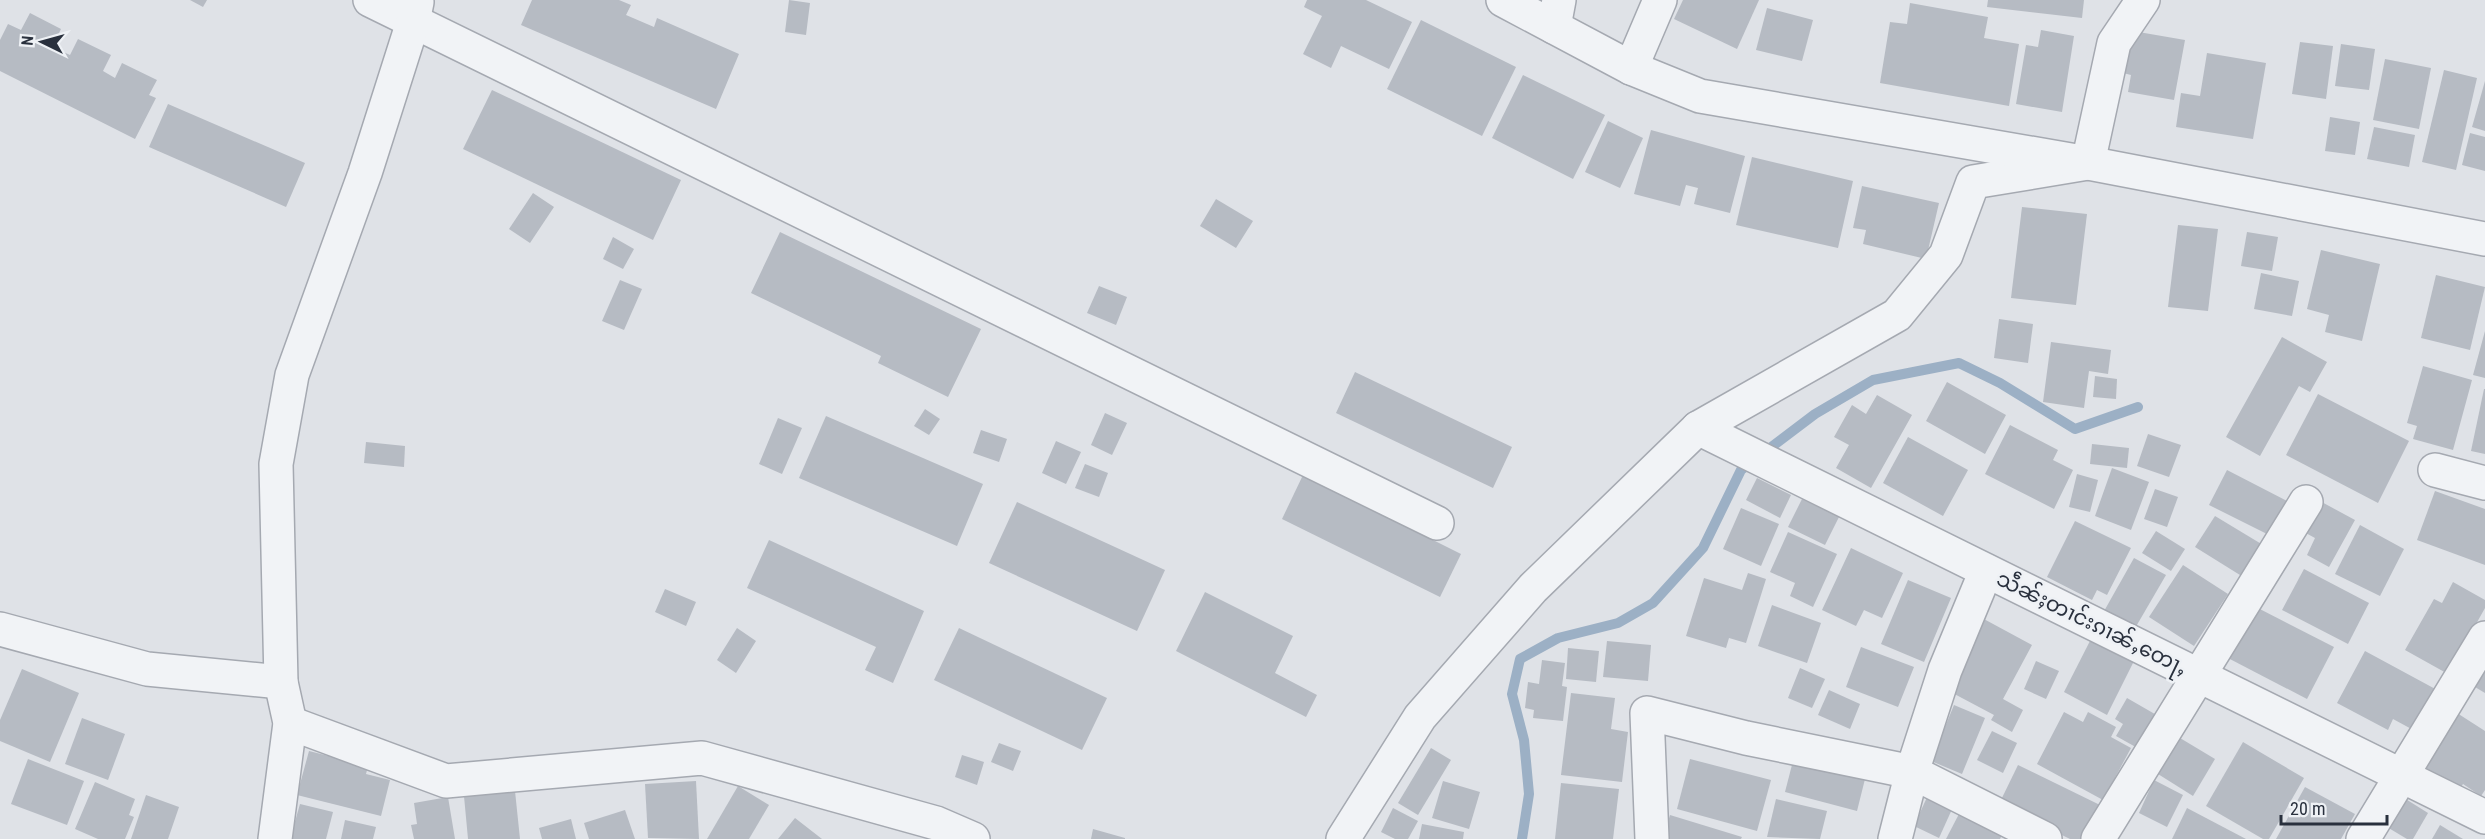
<svg xmlns="http://www.w3.org/2000/svg" width="2485" height="839" viewBox="0 0 2485 839" font-family="'Roboto Condensed','Noto Sans Myanmar',sans-serif">
	<style>
		.lines { fill: none; stroke-linecap: round; stroke-linejoin: round }
		.stream { stroke: #9cb0c5; stroke-width: 10 }
		.building { fill: #b6bbc3 }
		.minor-casing { stroke: #a5a9b1; stroke-width: 36 }
		.tertiary-casing { stroke: #a5a9b1; stroke-width: 36 }
		.minor { stroke: #f1f3f6; stroke-width: 33 }
		.tertiary { stroke: #f1f3f6; stroke-width: 33 }
		.labels { text-anchor: middle; stroke-width: 5; stroke-linejoin: round; paint-order: stroke }
		.street-label { font-size: 21px; fill: #29303d; stroke: #eef1f5 }
	</style>
	<rect width="100%" height="100%" fill="#dfe2e7"/>
	<g class="lines">
		<polyline class="stream" points="1522,839 1529,794 1524,740 1512,694 1520,659 1558,638 1618,623 1653,603 1703,548 1741,470 1815,414 1873,380 1959,363 2000,383 2075,429 2138,407"/>
	</g>
	<g class="building">
		<polygon points="190,0 207,0 203,7"/>
		<polygon points="532,0 619,0 631,5 626,15 654,27 657,18 739,54 716,109 521,25"/>
		<polygon points="789,0 810,3 806,35 785,32"/>
		<polygon points="1307,0 1366,0 1412,22 1389,69 1341,46 1331,68 1303,54 1322,16 1304,7"/>
		<polygon points="1683,0 1759,0 1737,49 1674,19"/>
		<polygon points="1988,0 2084,0 2082,18 1987,7"/>
		<polygon points="1910,3 1988,17 1984,38 2019,44 2009,106 1880,83 1890,22 1907,24"/>
		<polygon points="1767,8 1813,20 1802,61 1756,50"/>
		<polygon points="30,13 61,29 52,47 70,55 78,39 111,55 103,71 115,78 122,63 157,80 149,95 156,98 135,139 0,71 0,40 8,24 21,30"/>
		<polygon points="1421,20 1516,67 1482,136 1387,89"/>
		<polygon points="2041,30 2074,36 2062,112 2016,104 2026,45 2038,47"/>
		<polygon points="2127,30 2185,40 2174,100 2128,92 2131,75 2119,72"/>
		<polygon points="2300,42 2333,46 2326,99 2292,94"/>
		<polygon points="2341,44 2375,49 2369,90 2335,86"/>
		<polygon points="2207,53 2266,63 2253,139 2176,127 2181,93 2200,96"/>
		<polygon points="2385,59 2431,68 2419,129 2373,120"/>
		<polygon points="2444,70 2477,78 2456,170 2422,162"/>
		<polygon points="1523,75 1605,115 1573,179 1492,138"/>
		<polygon points="2485,81 2485,131 2472,127"/>
		<polygon points="492,90 681,180 653,240 463,149"/>
		<polygon points="168,104 305,163 286,207 149,147"/>
		<polygon points="2330,117 2360,122 2355,155 2325,151"/>
		<polygon points="1608,121 1643,138 1620,188 1585,172"/>
		<polygon points="2374,127 2415,135 2409,167 2367,159"/>
		<polygon points="1651,130 1745,156 1730,213 1694,204 1698,188 1686,185 1680,206 1634,194"/>
		<polygon points="2470,133 2485,137 2485,171 2462,165"/>
		<polygon points="1752,157 1853,181 1838,248 1736,225"/>
		<polygon points="1862,186 1939,203 1926,259 1863,244 1866,230 1853,228"/>
		<polygon points="533,193 554,207 530,243 509,229"/>
		<polygon points="1216,199 1253,221 1236,248 1200,226"/>
		<polygon points="2022,207 2087,214 2076,305 2011,298"/>
		<polygon points="2178,225 2218,229 2208,311 2168,307"/>
		<polygon points="780,232 981,329 948,397 878,363 881,356 751,293"/>
		<polygon points="2247,232 2278,237 2272,271 2241,266"/>
		<polygon points="613,237 634,249 623,269 603,259"/>
		<polygon points="2321,250 2380,264 2362,341 2325,332 2329,315 2307,309"/>
		<polygon points="2261,273 2299,281 2292,316 2254,309"/>
		<polygon points="2436,275 2485,287 2470,350 2421,338"/>
		<polygon points="620,280 642,289 624,330 602,321"/>
		<polygon points="1099,286 1127,297 1116,325 1087,313"/>
		<polygon points="1999,319 2033,324 2028,363 1994,358"/>
		<polygon points="2485,331 2485,378 2473,375"/>
		<polygon points="2282,337 2327,362 2310,392 2299,386 2260,456 2226,437"/>
		<polygon points="2051,342 2111,350 2108,374 2089,371 2084,408 2043,402"/>
		<polygon points="2423,366 2472,380 2453,450 2413,439 2417,426 2407,423"/>
		<polygon points="1355,372 1512,447 1493,488 1336,413"/>
		<polygon points="2095,376 2117,379 2116,399 2093,397"/>
		<polygon points="1947,382 2006,415 1985,454 1926,421"/>
		<polygon points="2484,389 2485,389 2485,454 2471,451"/>
		<polygon points="2318,394 2409,441 2378,503 2286,455"/>
		<polygon points="1877,395 1912,415 1871,488 1836,468 1849,445 1834,437 1852,405 1866,414"/>
		<polygon points="925,409 940,419 929,435 914,426"/>
		<polygon points="1105,413 1127,423 1112,455 1091,445"/>
		<polygon points="826,416 983,484 957,546 799,478"/>
		<polygon points="778,418 802,428 782,474 759,464"/>
		<polygon points="2010,425 2058,450 2053,460 2073,470 2054,509 1985,474"/>
		<polygon points="981,430 1007,439 999,462 973,453"/>
		<polygon points="2148,434 2181,445 2169,477 2137,466"/>
		<polygon points="1908,437 1968,470 1943,516 1883,483"/>
		<polygon points="1056,441 1081,452 1066,484 1042,473"/>
		<polygon points="366,442 405,446 404,467 364,463"/>
		<polygon points="2092,444 2129,448 2127,468 2090,464"/>
		<polygon points="1085,464 1108,473 1099,497 1075,488"/>
		<polygon points="2112,468 2149,482 2131,530 2095,516"/>
		<polygon points="2227,470 2291,503 2273,537 2209,505"/>
		<polygon points="2077,474 2098,480 2090,512 2069,507"/>
		<polygon points="1303,475 1461,554 1440,597 1282,519"/>
		<polygon points="1757,478 1791,495 1780,518 1746,500"/>
		<polygon points="2155,489 2178,497 2167,527 2144,519"/>
		<polygon points="2435,491 2485,509 2485,565 2417,540"/>
		<polygon points="1802,499 1839,517 1825,545 1788,527"/>
		<polygon points="2318,500 2355,520 2329,567 2307,555 2315,538 2302,531"/>
		<polygon points="1017,502 1165,570 1137,631 989,563"/>
		<polygon points="1741,508 1779,524 1761,566 1723,549"/>
		<polygon points="2215,516 2268,548 2248,580 2195,547"/>
		<polygon points="2075,521 2131,548 2107,595 2097,590 2092,600 2047,577"/>
		<polygon points="2360,525 2404,549 2380,596 2335,574"/>
		<polygon points="2156,531 2185,549 2171,571 2142,553"/>
		<polygon points="1788,532 1837,554 1813,607 1790,596 1795,583 1770,572"/>
		<polygon points="769,540 924,611 893,683 865,670 876,647 747,588"/>
		<polygon points="1851,548 1903,573 1882,618 1864,610 1856,626 1822,610"/>
		<polygon points="2134,558 2166,575 2134,630 2103,613"/>
		<polygon points="2183,565 2228,594 2194,646 2149,617"/>
		<polygon points="2304,569 2369,603 2348,644 2282,610"/>
		<polygon points="1748,573 1766,579 1746,643 1729,638 1726,648 1686,636 1704,578 1742,590"/>
		<polygon points="1908,580 1951,598 1924,662 1881,644"/>
		<polygon points="2453,582 2485,600 2485,608 2448,674 2405,650 2434,599 2442,603"/>
		<polygon points="665,589 696,602 686,626 655,612"/>
		<polygon points="1205,592 1293,636 1275,673 1317,695 1306,717 1176,651"/>
		<polygon points="1772,605 1821,623 1807,663 1758,646"/>
		<polygon points="2252,605 2334,647 2307,699 2226,657"/>
		<polygon points="1982,618 2032,645 2003,699 2023,710 2012,732 1991,720 1994,715 1945,689"/>
		<polygon points="737,628 756,641 736,673 717,660"/>
		<polygon points="959,628 1107,698 1082,750 934,680"/>
		<polygon points="2091,639 2134,661 2107,715 2064,692"/>
		<polygon points="1607,641 1651,645 1648,681 1603,677"/>
		<polygon points="1861,647 1914,667 1898,707 1846,687"/>
		<polygon points="1568,648 1599,651 1596,682 1566,679"/>
		<polygon points="2365,651 2439,691 2417,732 2393,719 2388,730 2337,703"/>
		<polygon points="1542,660 1565,663 1562,686 1567,687 1563,721 1533,718 1534,710 1525,708 1528,682 1539,684"/>
		<polygon points="2036,661 2059,671 2046,699 2024,689"/>
		<polygon points="1800,668 1825,679 1812,708 1788,698"/>
		<polygon points="22,669 79,693 50,762 0,741 0,720"/>
		<polygon points="2485,670 2485,693 2475,687"/>
		<polygon points="1829,690 1860,704 1850,729 1818,715"/>
		<polygon points="1571,693 1615,698 1611,729 1628,732 1622,782 1561,775"/>
		<polygon points="2127,698 2160,717 2141,750 2116,736 2123,724 2115,719"/>
		<polygon points="1954,705 1985,718 1962,774 1931,761"/>
		<polygon points="2064,712 2083,722 2088,712 2116,727 2111,737 2131,748 2103,800 2037,764"/>
		<polygon points="2457,713 2485,731 2485,790 2481,796 2463,784 2455,796 2419,773"/>
		<polygon points="82,718 125,734 108,780 65,764"/>
		<polygon points="1992,731 2017,743 2003,773 1977,760"/>
		<polygon points="2180,738 2215,759 2193,796 2158,774"/>
		<polygon points="2243,742 2304,778 2269,839 2263,839 2206,806"/>
		<polygon points="999,743 1021,751 1013,771 991,762"/>
		<polygon points="1431,748 1451,760 1418,815 1398,803"/>
		<polygon points="309,751 368,766 366,774 390,780 381,816 297,795"/>
		<polygon points="962,755 984,762 977,785 955,777"/>
		<polygon points="1794,757 1866,775 1857,811 1785,792"/>
		<polygon points="28,759 84,781 67,825 11,804"/>
		<polygon points="1690,759 1771,780 1757,831 1677,809"/>
		<polygon points="2018,765 2100,805 2084,839 2070,839 1999,804"/>
		<polygon points="2154,780 2183,795 2167,827 2139,813"/>
		<polygon points="696,781 699,839 648,838 645,784"/>
		<polygon points="1443,781 1480,792 1469,829 1432,818"/>
		<polygon points="95,782 135,799 129,815 134,817 125,839 98,839 75,829"/>
		<polygon points="1561,783 1619,789 1613,839 1555,839"/>
		<polygon points="738,786 769,805 749,839 707,839"/>
		<polygon points="2305,787 2355,814 2341,839 2276,839"/>
		<polygon points="515,791 520,839 468,839 464,796"/>
		<polygon points="146,795 179,807 168,839 131,839"/>
		<polygon points="1928,795 1953,807 1939,838 1914,826"/>
		<polygon points="448,797 455,839 414,839 411,825 417,824 414,803"/>
		<polygon points="2404,798 2428,813 2413,839 2407,839 2387,827"/>
		<polygon points="1776,799 1827,811 1820,839 1767,837"/>
		<polygon points="300,804 333,812 326,839 290,839"/>
		<polygon points="1393,808 1418,821 1408,839 1395,839 1381,832"/>
		<polygon points="2187,808 2246,839 2172,839"/>
		<polygon points="625,810 635,839 589,839 584,823"/>
		<polygon points="1960,812 2002,835 2000,839 1946,839"/>
		<polygon points="1670,815 1742,837 1741,839 1663,839"/>
		<polygon points="795,818 822,839 778,839"/>
		<polygon points="571,819 576,839 542,839 539,828"/>
		<polygon points="345,820 376,827 373,839 341,839"/>
		<polygon points="1422,824 1464,832 1463,839 1419,839"/>
		<polygon points="2440,825 2463,839 2432,839"/>
		<polygon points="1093,829 1125,838 1125,839 1091,839"/>
	</g>
	<g class="lines">
		<g class="minor-casing">
			<g id="minor">
				<polyline points="370,0 1437,523"/>
				<polyline points="1554,27 1559,0"/>
				<polyline points="1631,68 1660,0"/>
				<polyline points="1698,428 2485,817"/>
				<polyline points="2435,470 2485,483"/>
				<polyline points="0,629 147,669 281,682"/>
				<polyline points="290,723 446,781 702,758 936,823 973,839"/>
				<polyline points="275,839 290,723 281,682 276,464 292,375 365,173 413,22 417,2"/>
				<polyline points="1343,839 1420,717 1533,588 1698,428 1897,315 1946,255 1973,182 2088,163 2114,43 2143,0"/>
				<polyline points="1652,839 1647,713 1746,738 1912,772 2045,839"/>
				<polyline points="1895,839 1912,772 1945,670 1986,571"/>
				<polyline points="2098,839 2306,502"/>
				<polyline points="2363,839 2485,638"/>
			</g>
		</g>
		<g class="tertiary-casing">
			<polyline id="tertiary" points="1503,0 1631,68 1700,96 2088,163 2485,239"/>
		</g>
		<use href="#minor" class="minor"/>
		<use href="#tertiary" class="tertiary"/>
	</g>
	<g class="labels">
		<g class="street-label">
			<text transform="translate(2092 623) rotate(26)" y="7">သဵၼ်ႈတၢင်းၵၢၼ်ႇတေႃႇ</text>
		</g>
	</g>
	<g transform="translate(42 42) rotate(275)" stroke="#eef1f5" stroke-width="4.5" paint-order="stroke">
	<path d="M0-4.5L10 22L0 15L-10 22Z" fill="#29303d"/>
	<text y="-9" font-size="16" font-weight="bold" text-anchor="middle" fill="#29303d">N</text>
	</g>
	<path d="M2281 815v9h106v-9" fill="none" stroke="#29303d" stroke-width="3"/>
	<text x="2290" y="815" font-size="18" fill="#29303d" stroke="#eef1f5" stroke-width="4.5" paint-order="stroke">20 m</text>
</svg>
